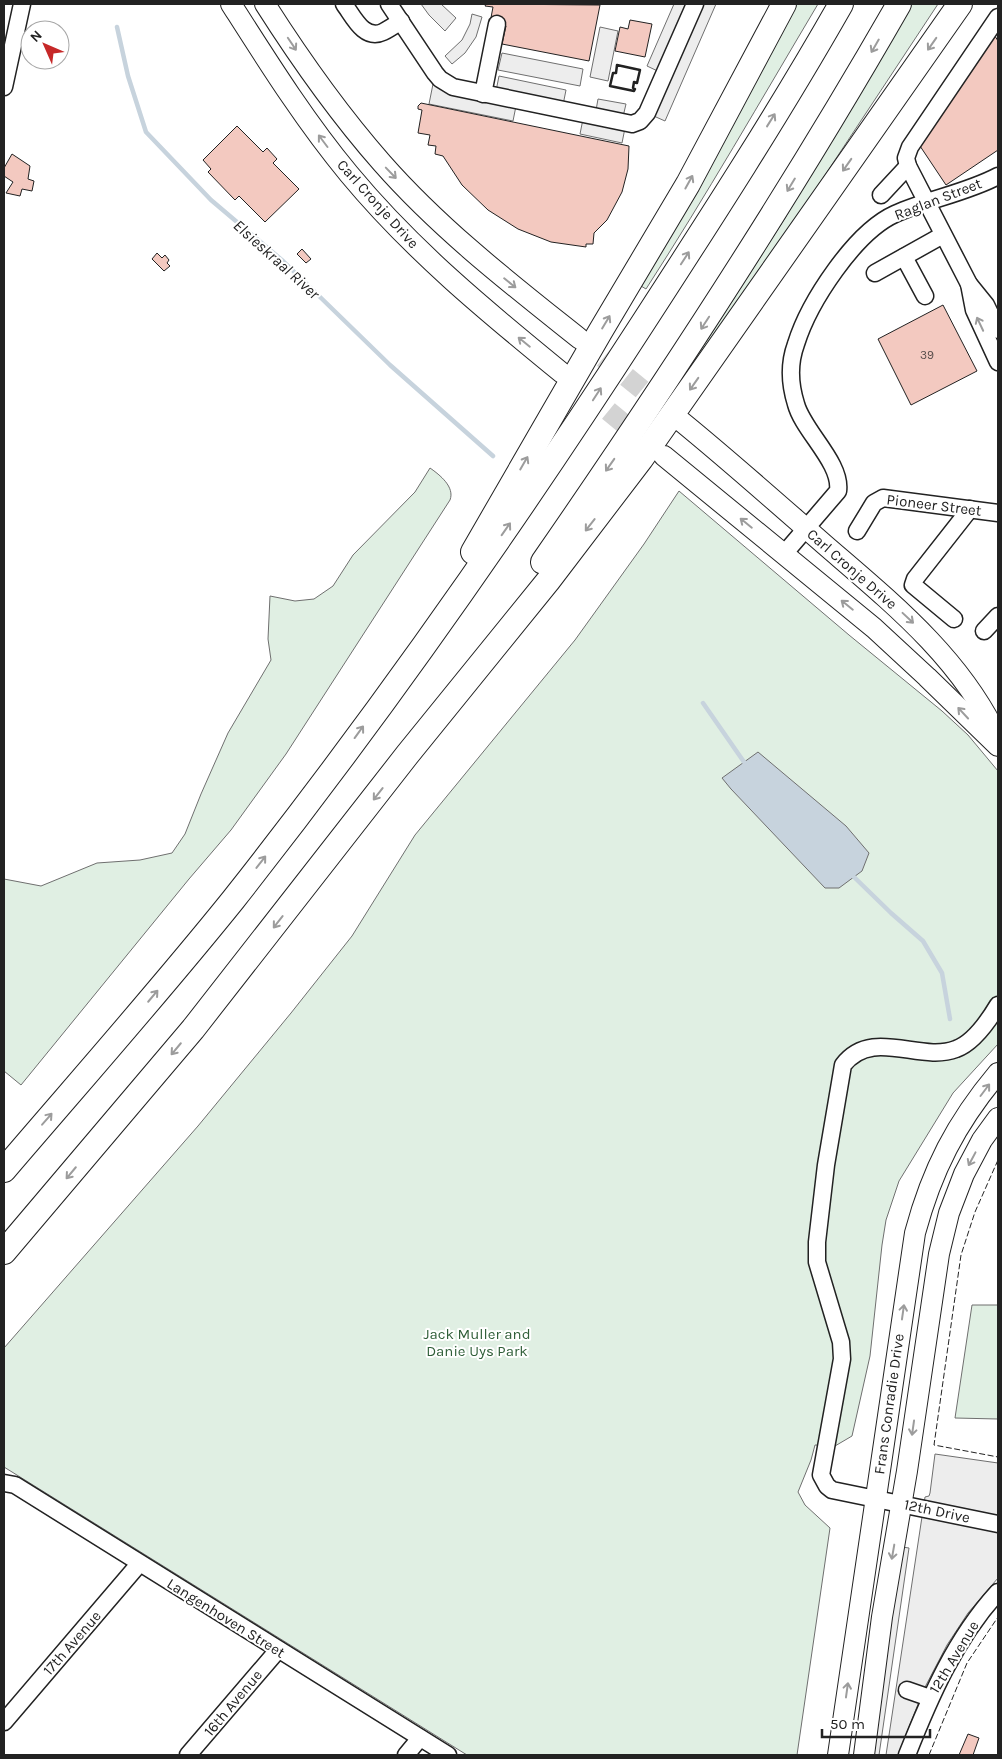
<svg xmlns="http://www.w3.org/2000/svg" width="1002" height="1759" viewBox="0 0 1002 1759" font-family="Karla,sans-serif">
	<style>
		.green { fill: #e0efe3; stroke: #6f6f6f }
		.parking { fill: #ededed; stroke: #6f6f6f }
		.water { fill: #c7d3dd; stroke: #6f6f6f }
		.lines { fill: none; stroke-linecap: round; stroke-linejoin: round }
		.stream { stroke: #c7d3dd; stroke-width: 4.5 }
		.building { fill: #f3c9c0; stroke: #222 }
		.major-tunnel { stroke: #d3d3d3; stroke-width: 20; stroke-dasharray: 20 10; stroke-linecap: butt }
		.minor-casing { stroke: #222; stroke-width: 19 }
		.major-casing { stroke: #222; stroke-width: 22 }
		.highway-casing { stroke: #222; stroke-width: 26 }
		.minor { stroke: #fff; stroke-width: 16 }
		.major { stroke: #fff; stroke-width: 20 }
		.highway { stroke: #fff; stroke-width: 24 }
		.fence { stroke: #222; stroke-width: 1; stroke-dasharray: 6 2.5; stroke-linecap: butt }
		.wall { stroke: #222; stroke-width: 2.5 }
		.oneway { stroke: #9c9c9c }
		.labels { text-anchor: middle; stroke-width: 4; stroke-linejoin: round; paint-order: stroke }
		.number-label { font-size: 12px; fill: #564c4a }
		.street-label { font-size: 15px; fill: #222; stroke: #fff }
		.park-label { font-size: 15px; fill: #2f5e38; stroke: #fff }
		.water-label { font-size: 16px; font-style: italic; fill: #222; stroke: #fff }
	</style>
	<rect width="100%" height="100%" fill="#fff"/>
	<g class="green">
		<path d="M794,4h24c-57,96 -112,192 -172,285l-5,-3z"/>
		<polygon points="910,4 938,4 798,216 683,382 681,381 785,218"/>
		<path d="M430,468c10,7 25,19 20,32l-164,254 -55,76 -42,49 -168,206 -17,-14v-192l37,7 56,-23 43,-3 32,-7 13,-19 16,-40 27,-61 43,-73 -3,-21 2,-43 25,5 19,-2 19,-13 20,-31 62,-63z"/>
		<polygon points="679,491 849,635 942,711 968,735 998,771 998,1044 953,1093 899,1181 886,1220 882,1245 870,1356 852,1436 835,1446 815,1445 811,1460 798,1492 805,1505 830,1528 797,1755 467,1755 4,1467 4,1348 198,1126 291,1013 352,936 415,835 575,640 644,544"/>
		<polygon points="972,1305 998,1305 998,1419 955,1418"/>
	</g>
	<g class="parking">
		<polygon points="421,4 441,4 456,18 445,31 429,15"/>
		<polygon points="674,4 716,4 665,121 647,113 664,74 647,66"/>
		<polygon points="472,14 482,17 476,37 465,53 452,64 445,56 462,40 470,24"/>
		<polygon points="600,27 618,31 608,81 590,77"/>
		<polygon points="502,53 583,69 580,86 498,70"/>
		<polygon points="499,76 566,90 562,110 517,101 513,121 429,104 433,84 495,96"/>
		<polygon points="598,99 626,104 622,121 626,123 622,143 580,134 584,114 595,116"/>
		<polygon points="935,1454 998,1463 998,1578 968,1613 947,1645 924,1689 898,1755 886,1755 925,1497 929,1496 930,1493"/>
		<polygon points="902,1547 909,1548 879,1755 872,1755"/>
	</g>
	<polygon class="water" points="758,752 846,826 869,853 862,871 839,888 825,888 731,789 722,778"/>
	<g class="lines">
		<g class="stream">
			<polyline points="117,27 128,76 146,132 211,200 283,261 390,365 493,456"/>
			<polyline points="703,703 744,762"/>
			<polyline points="854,877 891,913 923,941 942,973 950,1019"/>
		</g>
	</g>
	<g class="building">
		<polygon points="486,4 600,5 589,61 502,44 506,26 490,23 493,7 485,6"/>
		<polygon points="630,20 652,24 645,57 615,51 620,27 628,29"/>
		<polygon points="995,36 998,41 998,150 946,185 918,143"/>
		<polygon points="421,103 629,146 628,169 622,192 607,220 594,233 593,244 586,244 586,247 551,242 518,229 488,210 462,185 443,156 435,154 436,146 428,145 430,135 418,133 422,110 418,109 418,106"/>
		<polygon points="237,126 263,152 267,148 277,159 273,163 299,189 265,222 239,196 235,200 208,172 211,169 203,160"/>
		<polygon points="12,154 30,166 28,179 34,181 32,191 22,189 20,196 6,193 13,182 4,176 4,168"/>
		<polygon points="302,249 311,259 306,263 297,254"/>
		<polygon points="157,253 162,258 165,255 169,260 167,263 170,266 164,271 152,259"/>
		<polygon points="943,305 977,371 911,405 878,339"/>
		<polygon points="968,1734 979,1738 973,1755 959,1755"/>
	</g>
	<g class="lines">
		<g class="major-tunnel">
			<polyline points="580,339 666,409"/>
			<polyline points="562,373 645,441"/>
		</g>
		<g class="minor-casing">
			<g id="minor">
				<path d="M344,4c9,12 20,37 39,28 6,-3 12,-7 18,-11"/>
				<polyline points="389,4 435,73 440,79 453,87 632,124 640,121 647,113 695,4"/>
				<polyline points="998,17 910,147 906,158 908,166 969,284 986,305 998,330"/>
				<polyline points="4,87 22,4"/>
				<polyline points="483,94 497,24"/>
				<polyline points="881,195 908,166"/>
				<polyline points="904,257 925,296"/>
				<polyline points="875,273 943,235"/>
				<polyline points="969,284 974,310 998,362"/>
				<polyline points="857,531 874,503 883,498 998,513"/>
				<path d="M784,554l54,-63c4,-28 -35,-60 -42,-87 -6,-19 -7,-41 0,-60 13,-42 59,-112 99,-130 33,-15 71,-21 103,-38"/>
				<polyline points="954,619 913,585 915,579 970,509"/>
				<polyline points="984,631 998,616"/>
				<path d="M998,1005c-9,15 -25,38 -42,44 -36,14 -84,-22 -113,16l-17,100 -9,77v20l24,80 1,17 -21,116 6,11 5,4 166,34"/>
				<polyline points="4,1483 15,1485 448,1755"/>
				<polyline points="907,1690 930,1698"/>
				<polyline points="4,1722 139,1564"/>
				<polyline points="188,1755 278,1650"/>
				<polyline points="406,1755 420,1738"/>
				<path d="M907,1755c23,-58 48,-116 91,-163"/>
			</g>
		</g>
		<g class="major-casing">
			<g id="major">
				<path d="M231,4c37,58 74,117 118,170 63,76 137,137 213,199"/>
				<path d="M265,4c35,55 73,109 117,159 59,67 129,121 198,176"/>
				<path d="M682,422c49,40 96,82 143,123 66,57 136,113 173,193"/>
				<polyline points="664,456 874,628 927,677 998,746"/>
				<path d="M838,1755l77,-522c17,-63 41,-110 83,-160"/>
				<polyline points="864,1755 882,1617 907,1471 939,1254 949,1213 964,1174 982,1140 998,1118"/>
			</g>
		</g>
		<g class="highway-casing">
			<g id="highway">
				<polyline points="473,552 600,332 688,184 784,4"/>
				<path d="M543,562c126,-182 246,-366 356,-558"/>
				<path d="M4,1170c77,-90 155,-178 229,-270 146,-185 282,-379 410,-577 68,-105 136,-210 198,-319"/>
				<polyline points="4,1252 193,1029 407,755 548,581 641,459 960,4"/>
			</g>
		</g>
		<use href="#minor" class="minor"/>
		<use href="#major" class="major"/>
		<use href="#highway" class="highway"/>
		<g class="fence">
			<polyline points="998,1160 975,1212 961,1255 934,1445 998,1457"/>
			<polyline points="929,1755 967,1663 998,1617"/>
		</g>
		<polygon class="wall" points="617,65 640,70 637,83 634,82 633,88 635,89 634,91 610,86 613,73 616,73"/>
	</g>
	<defs><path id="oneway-shaft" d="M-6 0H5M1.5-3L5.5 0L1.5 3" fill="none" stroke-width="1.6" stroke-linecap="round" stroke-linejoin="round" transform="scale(1.25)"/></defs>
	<g class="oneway">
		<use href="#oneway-shaft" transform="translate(292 44) rotate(56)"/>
		<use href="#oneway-shaft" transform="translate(932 44) rotate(125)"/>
		<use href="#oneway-shaft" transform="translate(875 46) rotate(120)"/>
		<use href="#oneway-shaft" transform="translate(771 120) rotate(-58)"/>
		<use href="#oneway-shaft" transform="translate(323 141) rotate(-127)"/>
		<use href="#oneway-shaft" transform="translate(847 165) rotate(125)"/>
		<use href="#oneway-shaft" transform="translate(391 173) rotate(46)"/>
		<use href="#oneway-shaft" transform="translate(689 182) rotate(-61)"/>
		<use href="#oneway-shaft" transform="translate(791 185) rotate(121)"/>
		<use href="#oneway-shaft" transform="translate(685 258) rotate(-57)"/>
		<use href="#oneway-shaft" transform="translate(510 283) rotate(39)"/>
		<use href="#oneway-shaft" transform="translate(606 322) rotate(-59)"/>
		<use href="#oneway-shaft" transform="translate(705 323) rotate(123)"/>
		<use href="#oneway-shaft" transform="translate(980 324) rotate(-115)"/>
		<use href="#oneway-shaft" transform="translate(524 342) rotate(-141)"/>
		<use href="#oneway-shaft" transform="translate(694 384) rotate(125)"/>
		<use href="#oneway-shaft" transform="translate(597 394) rotate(-57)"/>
		<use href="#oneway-shaft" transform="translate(524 463) rotate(-60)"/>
		<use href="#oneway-shaft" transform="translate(610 465) rotate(125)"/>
		<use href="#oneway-shaft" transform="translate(746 523) rotate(-141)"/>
		<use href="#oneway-shaft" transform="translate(590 525) rotate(128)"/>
		<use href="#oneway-shaft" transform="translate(506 529) rotate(-55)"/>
		<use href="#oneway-shaft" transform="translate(847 605) rotate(-141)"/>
		<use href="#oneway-shaft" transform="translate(908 618) rotate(43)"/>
		<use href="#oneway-shaft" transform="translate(963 713) rotate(-133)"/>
		<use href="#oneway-shaft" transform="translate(359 732) rotate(-54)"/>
		<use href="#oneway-shaft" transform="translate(378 794) rotate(128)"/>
		<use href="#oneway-shaft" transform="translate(261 862) rotate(-52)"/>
		<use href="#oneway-shaft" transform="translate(278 922) rotate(128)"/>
		<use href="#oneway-shaft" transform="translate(153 996) rotate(-50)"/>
		<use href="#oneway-shaft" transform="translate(176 1049) rotate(130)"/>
		<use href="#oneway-shaft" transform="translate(985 1090) rotate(-53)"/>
		<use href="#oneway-shaft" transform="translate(47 1119) rotate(-49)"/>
		<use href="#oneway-shaft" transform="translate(972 1159) rotate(118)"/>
		<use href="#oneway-shaft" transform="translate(71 1173) rotate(130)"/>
		<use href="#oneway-shaft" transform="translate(903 1312) rotate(-82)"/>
		<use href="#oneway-shaft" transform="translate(913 1428) rotate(98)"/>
		<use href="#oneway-shaft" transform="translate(893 1552) rotate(100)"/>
		<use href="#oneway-shaft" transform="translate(847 1690) rotate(-82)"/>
	</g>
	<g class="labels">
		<g class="number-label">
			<text x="927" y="359">39</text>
		</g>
		<g class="street-label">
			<text transform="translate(938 199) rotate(-21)" y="5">Raglan Street</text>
			<text transform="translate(378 204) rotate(48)" y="5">Carl Cronje Drive</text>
			<text transform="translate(934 505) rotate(7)" y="5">Pioneer Street</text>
			<text transform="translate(852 569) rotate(41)" y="5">Carl Cronje Drive</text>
			<text transform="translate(889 1404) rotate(-82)" y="5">Frans Conradie Drive</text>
			<text transform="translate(937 1511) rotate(12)" y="5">12th Drive</text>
			<text transform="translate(226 1618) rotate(32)" y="5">Langenhoven Street</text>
			<text transform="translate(72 1643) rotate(-49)" y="5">17th Avenue</text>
			<text transform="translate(954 1657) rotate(-59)" y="5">12th Avenue</text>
			<text transform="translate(233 1703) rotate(-50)" y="5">16th Avenue</text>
		</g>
		<g class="park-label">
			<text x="477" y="1339">Jack Muller and<tspan x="477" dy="17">Danie Uys Park</tspan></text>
		</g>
		<g class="water-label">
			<text transform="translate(277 259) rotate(42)" y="6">Elsieskraal River</text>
		</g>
	</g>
	<rect width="1002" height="1759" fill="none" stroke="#222222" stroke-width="10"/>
	<g transform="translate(45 45) rotate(315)"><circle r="24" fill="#ffffff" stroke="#a7a7a7"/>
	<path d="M0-4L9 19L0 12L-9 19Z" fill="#c62828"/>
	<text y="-8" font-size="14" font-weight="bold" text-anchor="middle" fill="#222222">N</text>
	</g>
	<path d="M822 1729v8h108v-8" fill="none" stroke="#222222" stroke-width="2.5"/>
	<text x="830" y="1729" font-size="15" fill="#222222" stroke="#ffffff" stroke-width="4" paint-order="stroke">50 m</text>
</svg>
